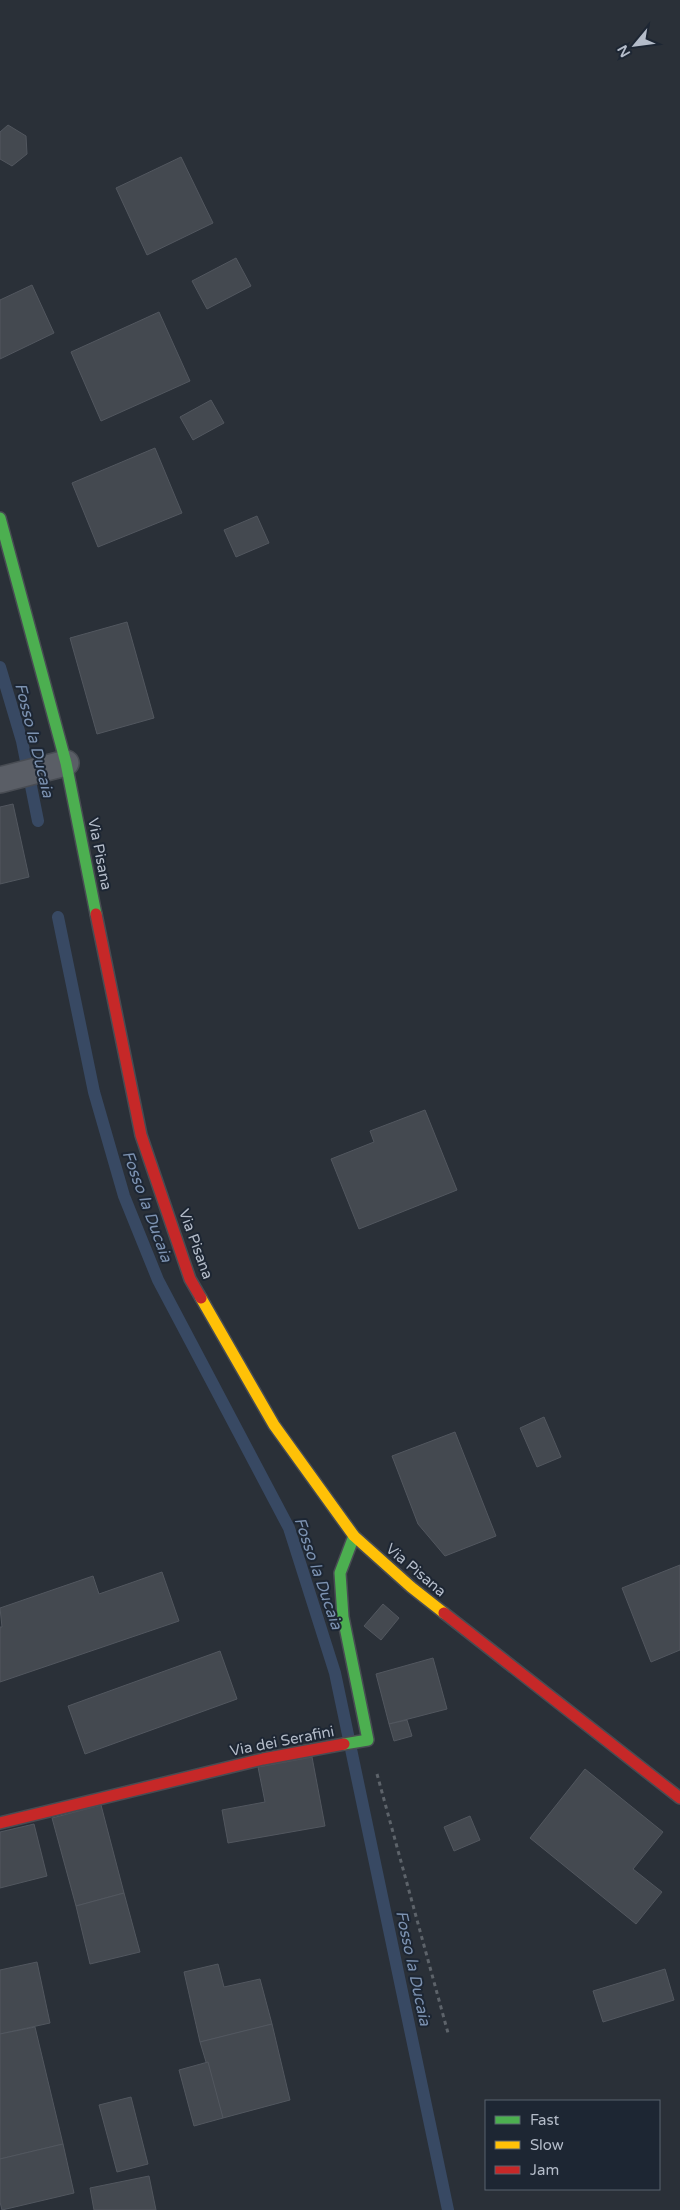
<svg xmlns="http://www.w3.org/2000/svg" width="680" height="2210" viewBox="0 0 680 2210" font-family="'Varela Round',sans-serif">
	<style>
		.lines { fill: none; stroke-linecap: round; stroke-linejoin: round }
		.stream { stroke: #384963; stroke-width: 12 }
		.building { fill: #444950; stroke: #52575f }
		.lane-casing { stroke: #484c53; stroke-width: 28 }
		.fast-casing { stroke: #484c53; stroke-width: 14 }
		.slow-casing { stroke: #484c53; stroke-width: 14 }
		.jam-casing { stroke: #484c53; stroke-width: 14 }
		.path { stroke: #5d636a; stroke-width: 3; stroke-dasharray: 4 4; stroke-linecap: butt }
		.lane { stroke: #5a5e66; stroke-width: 25 }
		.fast { stroke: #4caf50; stroke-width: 11 }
		.slow { stroke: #ffc107; stroke-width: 11 }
		.jam { stroke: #c62828; stroke-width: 11 }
		.labels { text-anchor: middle; stroke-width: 4; stroke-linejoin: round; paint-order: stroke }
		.street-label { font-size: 15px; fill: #b4bcc9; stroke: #1d2633 }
		.water-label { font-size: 16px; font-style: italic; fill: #7c92b1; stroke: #1d2633 }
	</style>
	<rect width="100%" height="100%" fill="#2a3038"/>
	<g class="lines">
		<g class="stream">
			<polyline points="0,667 22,741 38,821"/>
			<polyline points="58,917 94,1092 124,1196 158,1280 289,1528 335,1673 448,2210"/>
		</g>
	</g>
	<g class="building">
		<polygon points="8,125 26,136 27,154 12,166 0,159 0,132"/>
		<polygon points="181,157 213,223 147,255 116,188"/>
		<polygon points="236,258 251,286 207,309 192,281"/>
		<polygon points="32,285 54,333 0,359 0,300"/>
		<polygon points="159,312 190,381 101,421 71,352"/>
		<polygon points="211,400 224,423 193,440 180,417"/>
		<polygon points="155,448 182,513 98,547 72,483"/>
		<polygon points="257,516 269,543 236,557 224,530"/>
		<polygon points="127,622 154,718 97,734 70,638"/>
		<polygon points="13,804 29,877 0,884 0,807"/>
		<polygon points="425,1110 457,1190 359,1229 331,1159 374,1142 370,1131"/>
		<polygon points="544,1417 561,1457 537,1467 520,1428"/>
		<polygon points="455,1432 496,1536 445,1556 418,1524 392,1456"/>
		<polygon points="680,1565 680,1650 651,1662 622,1588"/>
		<polygon points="162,1572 179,1621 0,1682 0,1627 2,1627 0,1608 93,1576 99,1594"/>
		<polygon points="383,1604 399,1618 381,1640 364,1626"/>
		<polygon points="220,1651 237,1699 85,1754 68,1706"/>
		<polygon points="433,1658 447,1709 389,1724 376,1674"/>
		<polygon points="407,1720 412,1736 394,1741 389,1724"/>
		<polygon points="312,1757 325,1826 228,1843 222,1810 265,1802 258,1767"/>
		<polygon points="585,1769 663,1832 633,1869 662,1892 636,1924 530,1838"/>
		<polygon points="101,1805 124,1893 76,1906 52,1818"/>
		<polygon points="470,1816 480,1840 454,1851 444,1827"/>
		<polygon points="34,1824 47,1876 0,1888 0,1832"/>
		<polygon points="124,1893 140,1952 90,1964 76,1906"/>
		<polygon points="37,1962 50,2023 0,2034 0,1970"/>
		<polygon points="218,1964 224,1987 260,1979 272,2024 200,2042 184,1972"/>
		<polygon points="665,1969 674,2000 603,2022 593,1991"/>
		<polygon points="272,2024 290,2100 223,2118 200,2042"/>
		<polygon points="35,2027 63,2144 0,2159 0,2034"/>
		<polygon points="208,2062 223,2118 194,2126 179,2070"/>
		<polygon points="131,2097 148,2164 117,2172 99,2105"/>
		<polygon points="63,2144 74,2193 2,2210 0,2202 0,2159"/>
		<polygon points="149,2176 156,2210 94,2210 90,2188"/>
	</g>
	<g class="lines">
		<g class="lane-casing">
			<polyline id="lane" points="0,780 66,763"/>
		</g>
		<g class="fast-casing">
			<g id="fast">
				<polyline points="0,518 66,763 96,914"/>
				<polyline points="344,1744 368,1740 343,1617 340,1573 354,1536"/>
			</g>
		</g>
		<g class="slow-casing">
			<polyline id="slow" points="201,1298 274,1425 354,1536 411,1587 444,1613"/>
		</g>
		<g class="jam-casing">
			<g id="jam">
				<polyline points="96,914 141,1135 190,1279 201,1298"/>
				<polyline points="444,1613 680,1798"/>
				<polyline points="0,1823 263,1759 344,1744"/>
			</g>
		</g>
		<polyline class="path" points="377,1774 448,2033"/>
		<use href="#lane" class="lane"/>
		<use href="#fast" class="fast"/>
		<use href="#slow" class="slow"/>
		<use href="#jam" class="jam"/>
	</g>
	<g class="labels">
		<g class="street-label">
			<text transform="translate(100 854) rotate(79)" y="5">Via Pisana</text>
			<text transform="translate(196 1244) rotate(70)" y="5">Via Pisana</text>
			<text transform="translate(416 1570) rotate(40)" y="5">Via Pisana</text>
			<text transform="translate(282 1741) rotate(-11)" y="5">Via dei Serafini</text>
		</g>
		<g class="water-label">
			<text transform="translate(35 740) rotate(76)" y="6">Fosso la Ducaia</text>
			<text transform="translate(148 1206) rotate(70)" y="6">Fosso la Ducaia</text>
			<text transform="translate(319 1573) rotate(71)" y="6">Fosso la Ducaia</text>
			<text transform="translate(414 1968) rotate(78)" y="6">Fosso la Ducaia</text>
		</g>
	</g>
	<rect x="485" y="2100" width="175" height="90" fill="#1d2633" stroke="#59626f"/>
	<rect x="495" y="2116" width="25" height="8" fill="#4caf50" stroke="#59626f"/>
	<text x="530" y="2125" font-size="15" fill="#b4bcc9">Fast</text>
	<rect x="495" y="2141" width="25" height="8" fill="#ffc107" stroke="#59626f"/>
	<text x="530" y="2150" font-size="15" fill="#b4bcc9">Slow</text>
	<rect x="495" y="2166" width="25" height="8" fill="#c62828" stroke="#59626f"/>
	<text x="530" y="2175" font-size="15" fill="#b4bcc9">Jam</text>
	<g transform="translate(635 45) rotate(241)" stroke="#1d2633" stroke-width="4" paint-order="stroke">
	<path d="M0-4L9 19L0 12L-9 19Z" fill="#b4bcc9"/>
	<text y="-8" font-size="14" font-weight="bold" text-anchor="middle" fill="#b4bcc9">N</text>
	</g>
</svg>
